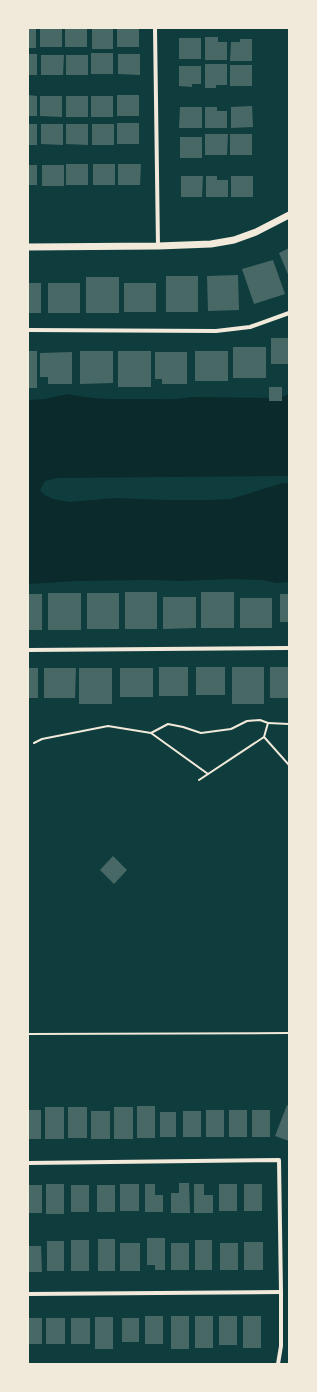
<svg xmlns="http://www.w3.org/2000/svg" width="317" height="1392" viewBox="0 0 317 1392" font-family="'Fira Sans',sans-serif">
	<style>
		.water { fill: #0a2a2b }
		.building { fill: #486865 }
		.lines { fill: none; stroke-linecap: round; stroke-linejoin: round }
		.path { stroke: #f1e9da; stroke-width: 2 }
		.minor { stroke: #f1e9da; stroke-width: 4 }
		.tertiary { stroke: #f1e9da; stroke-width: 7 }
	</style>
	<rect width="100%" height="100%" fill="#0f3d3e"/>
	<path class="water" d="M68,394c25,6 52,5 78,5 16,0 31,1 46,-2l88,1 9,-4v82l-232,2 -12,3 -5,9 5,5 8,4 16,3 46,-4 53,2h40l23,-1 32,-10 20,-6h6v99l-13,1 -13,-3 -31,-1 -50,2 -31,-1 -75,1 -48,3v-184l17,-1z"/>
	<g class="building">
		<rect x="28" y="28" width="8" height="20"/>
		<rect x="40" y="28" width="22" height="19"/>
		<rect x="65" y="28" width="22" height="19"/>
		<rect x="92" y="28" width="21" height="21"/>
		<rect x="117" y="28" width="22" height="19"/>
		<polygon points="205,37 218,37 218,42 227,42 227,60 205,60"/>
		<rect x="179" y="38" width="22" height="21"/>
		<polygon points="240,39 252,39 252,61 230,61 231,42 240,42"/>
		<rect x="91" y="53" width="22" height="21"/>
		<rect x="28" y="54" width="9" height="21"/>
		<polygon points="118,54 140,54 140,75 118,74"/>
		<polygon points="41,55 64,55 63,75 41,75"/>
		<rect x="66" y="55" width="22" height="20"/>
		<polygon points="205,64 227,64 227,85 216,85 216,88 205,88"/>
		<rect x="230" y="65" width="22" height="21"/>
		<polygon points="179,66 201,66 201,84 192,84 192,87 179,86"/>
		<polygon points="28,95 37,96 37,116 28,116"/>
		<rect x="117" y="95" width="22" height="21"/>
		<polygon points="40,96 62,96 62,117 40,116"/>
		<rect x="66" y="96" width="22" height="21"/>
		<rect x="91" y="96" width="22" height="21"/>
		<polygon points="252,106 253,127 231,128 231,107"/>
		<polygon points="180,107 202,107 202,128 179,128"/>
		<polygon points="205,107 217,107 217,111 227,111 227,128 205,128"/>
		<rect x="117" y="123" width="22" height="21"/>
		<rect x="28" y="124" width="9" height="21"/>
		<polygon points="41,124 63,124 63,145 41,144"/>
		<polygon points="66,124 88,124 88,145 66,144"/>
		<rect x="92" y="124" width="22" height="21"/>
		<polygon points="205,134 228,134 227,155 205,155"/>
		<rect x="230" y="134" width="22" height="21"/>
		<rect x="180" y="137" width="22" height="21"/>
		<rect x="66" y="164" width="22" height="21"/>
		<rect x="93" y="164" width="22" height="21"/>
		<polygon points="118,164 141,164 140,185 118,185"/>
		<rect x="28" y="165" width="9" height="20"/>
		<rect x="42" y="165" width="22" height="21"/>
		<polygon points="181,176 203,176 202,197 181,197"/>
		<polygon points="206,176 217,176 217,180 228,180 228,197 206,197"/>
		<rect x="231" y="176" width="22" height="21"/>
		<polygon points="289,248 289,277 279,253"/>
		<polygon points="273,260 285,294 254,304 242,269"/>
		<polygon points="238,275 239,310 208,311 207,276"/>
		<rect x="166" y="276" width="32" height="36"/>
		<rect x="86" y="277" width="33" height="36"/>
		<rect x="28" y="283" width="13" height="30"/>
		<rect x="48" y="283" width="32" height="30"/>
		<rect x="124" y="283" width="32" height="29"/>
		<rect x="271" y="338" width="18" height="26"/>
		<rect x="233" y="347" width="33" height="31"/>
		<rect x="28" y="351" width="9" height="37"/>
		<polygon points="80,351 113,351 113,383 80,384"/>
		<rect x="118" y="351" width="33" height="36"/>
		<rect x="195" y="351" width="33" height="30"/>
		<polygon points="72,352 72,384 48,384 48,377 40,377 40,353"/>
		<polygon points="155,352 187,352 187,384 162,384 162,379 155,379"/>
		<rect x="269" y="387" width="13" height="14"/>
		<rect x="125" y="592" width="32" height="37"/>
		<rect x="201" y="592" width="33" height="36"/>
		<rect x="48" y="593" width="33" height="37"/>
		<rect x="87" y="593" width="32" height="36"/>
		<rect x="28" y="594" width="14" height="36"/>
		<rect x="280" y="594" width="9" height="28"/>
		<polygon points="163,597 196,597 196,628 163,629"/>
		<rect x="240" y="598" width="32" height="30"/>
		<rect x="159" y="667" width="29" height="29"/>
		<rect x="196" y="667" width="29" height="28"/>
		<rect x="232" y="667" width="32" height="37"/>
		<rect x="270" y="667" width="19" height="31"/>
		<rect x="28" y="668" width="10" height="30"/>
		<polygon points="44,668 76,668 75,698 44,698"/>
		<rect x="79" y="668" width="33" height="36"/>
		<rect x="120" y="668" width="33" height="29"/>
		<polygon points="113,856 127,870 114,884 100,870"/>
		<polygon points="287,1105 289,1106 289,1141 275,1136"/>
		<rect x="137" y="1106" width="18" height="32"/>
		<rect x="45" y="1107" width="19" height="32"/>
		<rect x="68" y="1107" width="19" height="31"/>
		<rect x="114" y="1107" width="19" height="32"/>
		<rect x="28" y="1110" width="13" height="29"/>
		<rect x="206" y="1110" width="18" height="27"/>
		<rect x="229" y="1110" width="18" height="27"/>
		<rect x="252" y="1110" width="18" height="27"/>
		<rect x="91" y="1111" width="19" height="28"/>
		<rect x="183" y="1111" width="18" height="26"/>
		<rect x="160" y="1112" width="16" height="25"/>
		<polygon points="179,1183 189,1183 190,1213 171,1213 171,1193 179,1193"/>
		<rect x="46" y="1184" width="18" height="30"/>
		<rect x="120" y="1184" width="19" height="27"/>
		<polygon points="145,1184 155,1184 155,1195 163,1195 163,1212 145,1212"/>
		<polygon points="194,1184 204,1184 204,1195 213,1195 213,1213 194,1213"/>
		<rect x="219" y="1184" width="18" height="27"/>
		<rect x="244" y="1184" width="18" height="27"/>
		<rect x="28" y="1185" width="14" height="28"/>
		<rect x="71" y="1185" width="18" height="27"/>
		<rect x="97" y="1185" width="18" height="27"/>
		<polygon points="147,1238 165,1238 165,1270 155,1270 155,1265 147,1265"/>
		<rect x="98" y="1239" width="17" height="32"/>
		<rect x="71" y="1240" width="18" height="31"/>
		<rect x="195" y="1240" width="17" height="30"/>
		<rect x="47" y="1241" width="17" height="30"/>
		<rect x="244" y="1242" width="19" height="28"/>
		<rect x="120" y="1243" width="20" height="28"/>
		<rect x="171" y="1243" width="18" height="27"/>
		<rect x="220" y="1243" width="18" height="27"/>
		<polygon points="28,1246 41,1246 42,1272 28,1272"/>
		<rect x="145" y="1316" width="18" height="28"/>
		<rect x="171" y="1316" width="18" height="33"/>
		<rect x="195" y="1316" width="18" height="32"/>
		<rect x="219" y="1316" width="18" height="29"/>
		<rect x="243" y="1316" width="18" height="32"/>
		<rect x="95" y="1317" width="18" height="32"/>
		<rect x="28" y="1318" width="14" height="26"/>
		<rect x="46" y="1318" width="19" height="26"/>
		<rect x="71" y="1318" width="19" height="26"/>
		<rect x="122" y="1318" width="17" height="24"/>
	</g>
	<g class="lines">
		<g class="path">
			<polyline points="268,723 289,724"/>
			<polyline points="151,733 168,724 183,727 201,733 231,729 247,721 260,720 268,723 264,737"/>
			<polyline points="34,743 42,739 108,726 151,733 208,774"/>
			<polyline points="199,780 264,737 289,765"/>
			<polyline points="28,1034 289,1033"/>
		</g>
		<g class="minor">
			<polyline points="155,28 158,246"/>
			<polyline points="28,330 216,331 250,327 289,313"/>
			<polyline points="28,650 289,648"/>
			<polyline points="28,1163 279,1160 281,1292 281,1346 278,1364"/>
			<polyline points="28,1294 281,1292"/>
		</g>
		<polyline class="tertiary" points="28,247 158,246 211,244 234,240 256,232 289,215"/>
	</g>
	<rect width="317" height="1392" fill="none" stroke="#f1e9da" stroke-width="58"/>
</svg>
